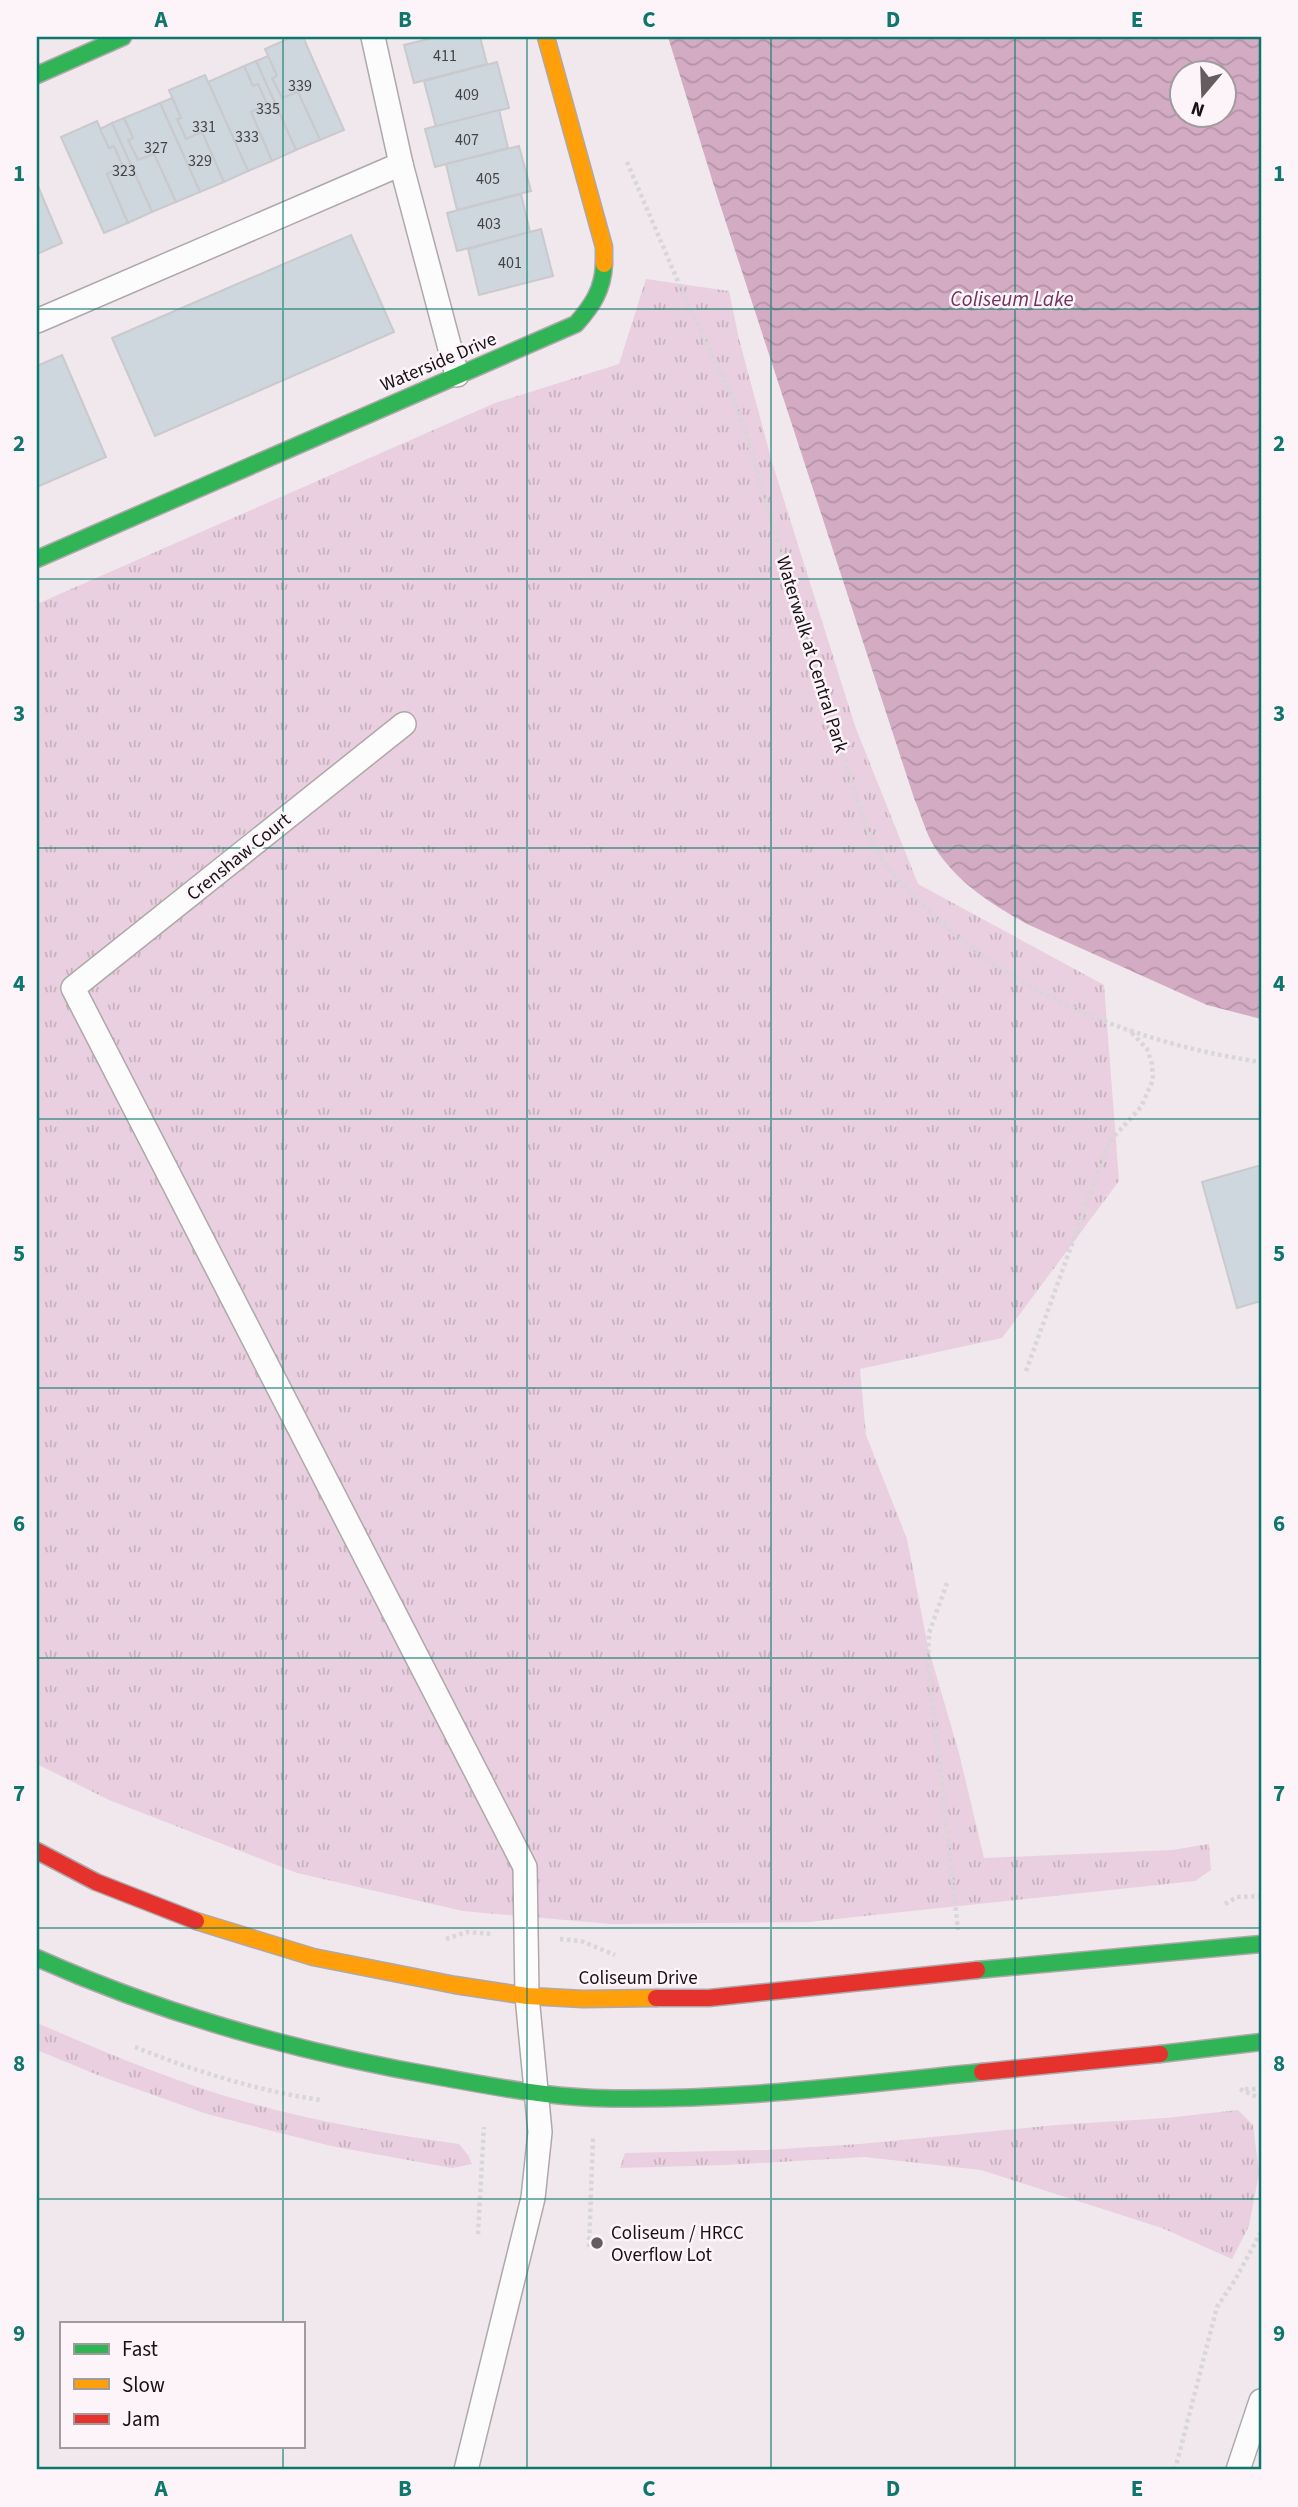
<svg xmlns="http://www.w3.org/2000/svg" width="1298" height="2507" viewBox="0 0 1298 2507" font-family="'Source Sans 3',sans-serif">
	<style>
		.grass { fill: url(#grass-tufts) }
		.water { fill: url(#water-waves); fill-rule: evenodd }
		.building { fill: #cdd7dd; stroke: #cac9cd; stroke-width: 2 }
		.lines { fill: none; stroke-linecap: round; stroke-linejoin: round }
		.lane-casing { stroke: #aea8ab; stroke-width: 26 }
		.fast-casing { stroke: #aea8ab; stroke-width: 19 }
		.slow-casing { stroke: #aea8ab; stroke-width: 19 }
		.jam-casing { stroke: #aea8ab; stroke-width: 19 }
		.path { stroke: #d8d6d8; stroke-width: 4.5; stroke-dasharray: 3.5 3.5; stroke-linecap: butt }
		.lane { stroke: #fdfcfc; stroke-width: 23 }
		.fast { stroke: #30b455; stroke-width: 16 }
		.slow { stroke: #ff9f0a; stroke-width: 16 }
		.jam { stroke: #e5322d; stroke-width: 16 }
		.grid { fill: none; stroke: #0f766e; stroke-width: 2; stroke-opacity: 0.55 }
		.poi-dot { fill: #635d60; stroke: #fdf4f9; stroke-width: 2.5 }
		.labels { text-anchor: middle; stroke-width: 5; stroke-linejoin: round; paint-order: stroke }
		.number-label { font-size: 16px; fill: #444347 }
		.street-label { font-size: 19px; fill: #171215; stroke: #fdf4f9 }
		.poi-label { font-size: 19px; fill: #171215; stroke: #fdf4f9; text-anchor: start }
		.water-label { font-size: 21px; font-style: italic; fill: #74335f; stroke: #fdf4f9 }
		.neatline { fill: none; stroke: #0f766e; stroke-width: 2.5 }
		.grid-label { font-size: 23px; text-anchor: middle; font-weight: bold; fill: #0f766e }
	</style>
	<defs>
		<pattern id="grass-tufts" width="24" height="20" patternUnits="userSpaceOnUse" patternTransform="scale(1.75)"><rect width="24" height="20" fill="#e9cfdf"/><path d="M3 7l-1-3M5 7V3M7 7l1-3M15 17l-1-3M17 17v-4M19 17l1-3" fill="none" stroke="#c7b1be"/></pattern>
		<pattern id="water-waves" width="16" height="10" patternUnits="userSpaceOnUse" patternTransform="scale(1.75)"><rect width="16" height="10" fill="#d3acc4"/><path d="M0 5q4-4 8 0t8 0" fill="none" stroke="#b493a8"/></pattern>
	</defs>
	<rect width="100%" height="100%" fill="#f0e8ec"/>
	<g class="grass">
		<polygon points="646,279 729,291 739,339 772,462 855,726 918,884 1104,985 1119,1181 1002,1338 860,1369 866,1435 907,1539 928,1647 959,1753 984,1858 1172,1850 1209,1844 1211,1870 1195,1881 808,1922 611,1924 463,1911 297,1873 109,1800 37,1764 37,604 495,403 619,364"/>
		<path d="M37,2023c68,29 137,59 209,79 69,19 141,32 213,42l9,11 4,9 -20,4 -121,-22 -124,-32 -107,-38 -63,-26z"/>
		<polygon points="1238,2110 1253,2125 1259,2173 1249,2226 1232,2259 1162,2228 981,2170 865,2157 725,2165 620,2168 625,2153 767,2150 860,2144 1056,2125 1166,2118"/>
	</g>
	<path class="water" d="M668,37h593v982l-54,-14 -180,-81c-36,-20 -69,-41 -92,-76 -9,-14 -14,-34 -21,-50l-200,-612zM1182,74h42v42h-42z"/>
	<g class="building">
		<polygon points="292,37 303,37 344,130 320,140 298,92 282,98 272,78 277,76 265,49"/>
		<polygon points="436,37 480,37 487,64 414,83 404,45"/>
		<polygon points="268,56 277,76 272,78 282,98 298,92 320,140 296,150 256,61"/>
		<polygon points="256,61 296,150 272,161 251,112 267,104 258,84 253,86 244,66"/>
		<polygon points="497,62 509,108 436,127 424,81"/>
		<polygon points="244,66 253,86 258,84 267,104 251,112 272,161 248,171 208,82"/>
		<polygon points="205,75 248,171 224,182 202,132 186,139 177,119 181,118 169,90"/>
		<polygon points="172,98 181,118 177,119 186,139 202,132 224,182 200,192 160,103"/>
		<polygon points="160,103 200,192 176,202 154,154 138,160 128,140 133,138 124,118"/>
		<polygon points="499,110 508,148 435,167 425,129"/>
		<polygon points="124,118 133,138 128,140 138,160 154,154 176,202 152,212 112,123"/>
		<polygon points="97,121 109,148 114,146 123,167 107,174 128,223 104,233 61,137"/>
		<polygon points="112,123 152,212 128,223 107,174 123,167 114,146 109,148 100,129"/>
		<polygon points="519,146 531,191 457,210 446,164"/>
		<polygon points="37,184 62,243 37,254"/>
		<polygon points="521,194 530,232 457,251 447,213"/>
		<polygon points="541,229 553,276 479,295 468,249"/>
		<polygon points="351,235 394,332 155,436 112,338"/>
		<polygon points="62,355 106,457 37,487 37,366"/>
		<polygon points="1261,1165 1261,1301 1237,1308 1202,1182"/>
	</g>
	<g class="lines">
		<g class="lane-casing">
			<g id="lane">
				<polyline points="373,37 401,164 457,375"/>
				<polyline points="37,321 401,164"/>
				<polyline points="404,724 73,988 525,1867 527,1996 540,2132 533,2198 466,2470"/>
				<polyline points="1238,2470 1261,2401"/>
			</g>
		</g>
		<g class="fast-casing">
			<g id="fast">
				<polyline points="37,75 123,37"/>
				<path d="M37,559l539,-235c16,-18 27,-34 28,-60"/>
				<path d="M37,1958c130,58 264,95 404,119 50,9 101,19 152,21 129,4 260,-13 389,-26"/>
				<polyline points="977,1970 1261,1944"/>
				<polyline points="1160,2054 1261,2042"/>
			</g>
		</g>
		<g class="slow-casing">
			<g id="slow">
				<polyline points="546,37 604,247 604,264"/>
				<polyline points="196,1921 313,1957 455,1985 527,1996 583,1999 656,1998"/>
			</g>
		</g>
		<g class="jam-casing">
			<g id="jam">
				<polyline points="37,1851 96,1882 196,1921"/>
				<polyline points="656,1998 709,1998 977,1970"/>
				<polyline points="982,2072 1160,2054"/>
			</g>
		</g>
		<g class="path">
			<path d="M627,162l58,136 48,101 11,28c31,105 61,210 95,314 14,41 23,88 47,124 10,14 23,26 36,39 88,91 216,140 339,158"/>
			<polyline points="1026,1371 1109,1142 1141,1107 1153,1080 1152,1064 1147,1049 1129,1030"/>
			<polyline points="947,1583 929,1633 928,1660 958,1930"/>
			<polyline points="1225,1904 1237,1897 1261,1896"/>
			<polyline points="446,1939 467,1932 492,1934"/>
			<polyline points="560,1939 581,1941 615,1955"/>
			<path d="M135,2047c59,24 123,44 186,53"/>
			<polyline points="1240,2089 1261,2099"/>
			<polyline points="1245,2089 1261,2089"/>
			<polyline points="478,2234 484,2127"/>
			<polyline points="589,2247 593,2138"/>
			<polyline points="1175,2470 1217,2307 1235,2280 1261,2232"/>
		</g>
		<use href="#lane" class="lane"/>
		<use href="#fast" class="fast"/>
		<use href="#slow" class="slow"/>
		<use href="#jam" class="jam"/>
	</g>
	<path class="grid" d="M283,37v2286M527,37v2433M771,37v2433M1015,37v2433M37,309h1224M37,579h1224M37,848h1224M37,1119h1224M37,1388h1224M37,1658h1224M37,1928h1224M37,2199h1224M283,2446v24"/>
	<circle class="poi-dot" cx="597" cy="2243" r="7"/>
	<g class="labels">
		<g class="number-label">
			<text x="445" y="61">411</text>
			<text x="300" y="91">339</text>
			<text x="467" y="100">409</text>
			<text x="268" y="114">335</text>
			<text x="204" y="132">331</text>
			<text x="247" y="142">333</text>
			<text x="467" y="145">407</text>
			<text x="156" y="153">327</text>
			<text x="200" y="166">329</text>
			<text x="124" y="176">323</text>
			<text x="488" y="184">405</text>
			<text x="489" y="229">403</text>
			<text x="510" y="268">401</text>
		</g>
		<g class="street-label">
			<text transform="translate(438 361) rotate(-23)" y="7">Waterside Drive</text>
			<text transform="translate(813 654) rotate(73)" y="7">Waterwalk at Central Park</text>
			<text transform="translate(238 856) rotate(-39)" y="7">Crenshaw Court</text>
			<text x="638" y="1984">Coliseum Drive</text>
		</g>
		<g class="poi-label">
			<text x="611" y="2239">Coliseum / HRCC<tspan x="611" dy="22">Overflow Lot</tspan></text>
		</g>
		<g class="water-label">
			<text x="1012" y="306">Coliseum Lake</text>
		</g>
	</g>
	<rect width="1298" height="2507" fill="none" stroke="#fdf4f9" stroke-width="77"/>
	<rect x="60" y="2322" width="245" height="126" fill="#fdf4f9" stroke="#a19a9e" stroke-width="2"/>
	<rect x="74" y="2344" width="35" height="10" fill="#30b455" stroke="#a19a9e" stroke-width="2"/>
	<text x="122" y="2356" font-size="21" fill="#171215">Fast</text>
	<rect x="74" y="2379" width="35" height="10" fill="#ff9f0a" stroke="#a19a9e" stroke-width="2"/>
	<text x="122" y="2392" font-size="21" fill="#171215">Slow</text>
	<rect x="74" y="2414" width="35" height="10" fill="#e5322d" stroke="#a19a9e" stroke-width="2"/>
	<text x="122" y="2426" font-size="21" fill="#171215">Jam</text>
	<g transform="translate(1203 94) rotate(199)"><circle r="33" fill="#fdf4f9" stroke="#a19a9e" stroke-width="2"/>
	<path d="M0-5L12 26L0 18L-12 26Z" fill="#635d60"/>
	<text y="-10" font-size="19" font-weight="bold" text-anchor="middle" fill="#171215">N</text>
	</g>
	<rect x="38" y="38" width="1222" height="2430" class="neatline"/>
	<g class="grid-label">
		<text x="161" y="27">A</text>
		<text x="405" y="27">B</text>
		<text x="649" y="27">C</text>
		<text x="893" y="27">D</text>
		<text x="1137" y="27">E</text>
		<text x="19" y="181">1</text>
		<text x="1279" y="181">1</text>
		<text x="19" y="451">2</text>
		<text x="1279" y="451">2</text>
		<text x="19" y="721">3</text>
		<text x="1279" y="721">3</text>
		<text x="19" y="991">4</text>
		<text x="1279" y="991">4</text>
		<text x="19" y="1261">5</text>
		<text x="1279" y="1261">5</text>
		<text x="19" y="1531">6</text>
		<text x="1279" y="1531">6</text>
		<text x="19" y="1801">7</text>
		<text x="1279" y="1801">7</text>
		<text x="19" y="2071">8</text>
		<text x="1279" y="2071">8</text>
		<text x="19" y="2341">9</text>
		<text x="1279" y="2341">9</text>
		<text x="161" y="2496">A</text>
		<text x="405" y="2496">B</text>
		<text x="649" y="2496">C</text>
		<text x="893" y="2496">D</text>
		<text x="1137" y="2496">E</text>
	</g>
</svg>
